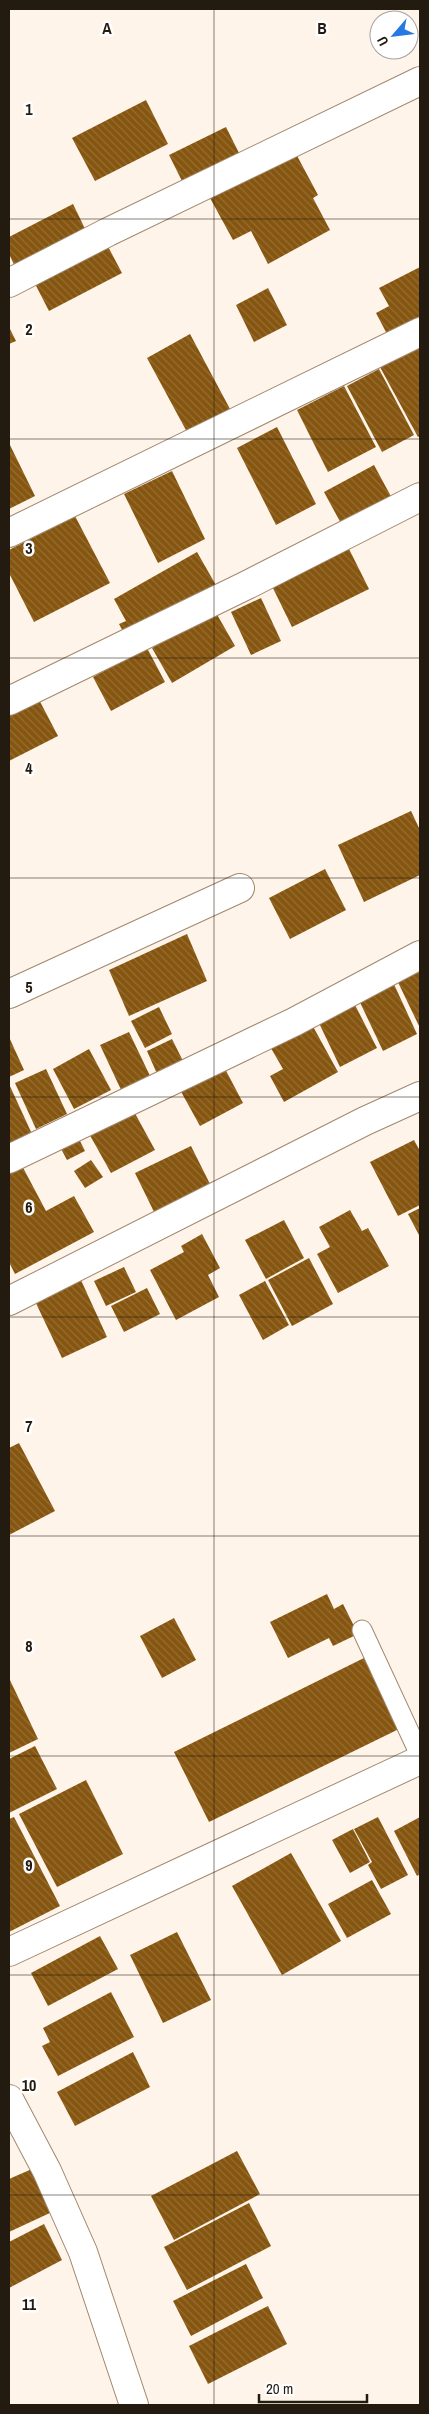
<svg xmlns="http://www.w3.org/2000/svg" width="429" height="2414" viewBox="0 0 429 2414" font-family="'Archivo Narrow',sans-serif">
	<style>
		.building { fill: url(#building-back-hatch) }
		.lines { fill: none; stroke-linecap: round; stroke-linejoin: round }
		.lane-casing { stroke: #a1886e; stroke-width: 21 }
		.street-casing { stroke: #a1886e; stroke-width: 30 }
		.lane { stroke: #fff; stroke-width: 19 }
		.street { stroke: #fff; stroke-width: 28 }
		.grid { fill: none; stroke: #231a10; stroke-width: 1; stroke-opacity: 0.55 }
		.grid-label { font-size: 16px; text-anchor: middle; font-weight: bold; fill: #231a10; stroke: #fff; stroke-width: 5; stroke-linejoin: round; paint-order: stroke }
	</style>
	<defs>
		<pattern id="building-back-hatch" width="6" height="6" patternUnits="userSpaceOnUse" patternTransform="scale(1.25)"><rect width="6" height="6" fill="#86550e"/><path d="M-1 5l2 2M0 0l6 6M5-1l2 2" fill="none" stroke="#946e38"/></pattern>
	</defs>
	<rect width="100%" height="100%" fill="#fff4e9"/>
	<g class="building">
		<polygon points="146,100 168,144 95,181 72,138"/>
		<polygon points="226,127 243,161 186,189 169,155"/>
		<polygon points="295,152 318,195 313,198 330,230 268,264 251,231 233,240 210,198"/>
		<polygon points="73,204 89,237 18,273 9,254 9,237"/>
		<polygon points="104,239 122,273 49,311 31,276"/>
		<polygon points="420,267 420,316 387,334 376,313 389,306 379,288"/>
		<polygon points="268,288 287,325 254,342 236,305"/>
		<polygon points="9,327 16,341 9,344"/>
		<polygon points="190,334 230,409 187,432 147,358"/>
		<polygon points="420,346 420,436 418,437 380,367"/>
		<polygon points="379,369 414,435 382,452 347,386"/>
		<polygon points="344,386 376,447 328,472 297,410"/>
		<polygon points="277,427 316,504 276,525 237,448"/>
		<polygon points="9,443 35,496 9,509"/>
		<polygon points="374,465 394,502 344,529 324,492"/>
		<polygon points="172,471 205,539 158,563 124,494"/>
		<polygon points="75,516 110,583 34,622 9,573 9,550"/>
		<polygon points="346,543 369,589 292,627 269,580"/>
		<polygon points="197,552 217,587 126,637 119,624 126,621 114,599"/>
		<polygon points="261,598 281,641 251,655 231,612"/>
		<polygon points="215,611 235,646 172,683 152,648"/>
		<polygon points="147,648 165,682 111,711 93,677"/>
		<polygon points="36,694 58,736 9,761 9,708"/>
		<polygon points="411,811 420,830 420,875 364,902 338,845"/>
		<polygon points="325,869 346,910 290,939 269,898"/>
		<polygon points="187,934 207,981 129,1016 109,970"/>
		<polygon points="420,964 420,1028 395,976"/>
		<polygon points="392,980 417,1034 383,1051 357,996"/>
		<polygon points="354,1003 377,1048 340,1067 318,1021"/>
		<polygon points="159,1007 172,1034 145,1048 131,1021"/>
		<polygon points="310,1021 338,1072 284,1102 270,1076 283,1069 268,1043"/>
		<polygon points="129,1032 152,1080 123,1094 100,1045"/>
		<polygon points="9,1037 24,1070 9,1077"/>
		<polygon points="172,1039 184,1063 158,1076 147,1051"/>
		<polygon points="89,1049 111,1090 74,1109 53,1069"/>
		<polygon points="223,1065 243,1103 200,1126 179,1088"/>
		<polygon points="46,1069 67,1114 36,1129 15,1083"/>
		<polygon points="9,1084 32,1134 9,1146"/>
		<polygon points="131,1106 155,1150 111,1173 87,1130"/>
		<polygon points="77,1135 85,1151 67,1160 59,1145"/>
		<polygon points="414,1140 420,1151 420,1205 398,1216 370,1162"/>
		<polygon points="191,1146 212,1188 156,1216 135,1173"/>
		<polygon points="91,1160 103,1177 85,1188 74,1171"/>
		<polygon points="20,1162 46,1211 74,1196 94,1232 15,1274 9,1262 9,1168"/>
		<polygon points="420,1208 420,1237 408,1214"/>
		<polygon points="350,1210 362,1231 368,1228 389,1266 338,1293 317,1254 330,1247 319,1227"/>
		<polygon points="284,1220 304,1258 266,1279 245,1240"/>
		<polygon points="202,1234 220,1268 208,1275 219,1297 176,1320 150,1270 184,1252 181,1246"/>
		<polygon points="309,1258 333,1304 292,1326 268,1280"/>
		<polygon points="124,1267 136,1292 106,1306 94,1281"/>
		<polygon points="80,1278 107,1337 62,1358 34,1299"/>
		<polygon points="265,1281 289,1325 263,1340 239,1295"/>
		<polygon points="147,1288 160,1314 124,1332 111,1306"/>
		<polygon points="19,1443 55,1511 9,1535 9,1448"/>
		<polygon points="327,1594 334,1609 343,1604 358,1634 333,1646 329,1638 288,1658 270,1622"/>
		<polygon points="174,1618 196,1660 162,1678 140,1636"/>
		<polygon points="364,1658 399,1729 209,1822 174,1752"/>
		<polygon points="9,1678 38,1739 9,1753"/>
		<polygon points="35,1746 57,1789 9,1813 9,1759"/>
		<polygon points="86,1780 123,1854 57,1887 19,1814"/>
		<polygon points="14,1817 60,1906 9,1932 9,1819"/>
		<polygon points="378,1817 408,1875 381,1889 368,1865 372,1862 354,1829"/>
		<polygon points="420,1817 420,1874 417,1876 394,1831"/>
		<polygon points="353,1829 370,1862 350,1873 332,1840"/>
		<polygon points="291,1853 341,1941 282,1975 232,1886"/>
		<polygon points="372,1880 391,1914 347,1938 328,1904"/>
		<polygon points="177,1932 211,2000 163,2023 130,1955"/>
		<polygon points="100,1936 118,1969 48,2006 31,1973"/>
		<polygon points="111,1992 134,2037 58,2076 42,2046 50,2042 43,2028"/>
		<polygon points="133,2052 150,2087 75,2126 57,2092"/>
		<polygon points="237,2151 260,2194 174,2240 151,2196"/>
		<polygon points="32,2169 52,2212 9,2232 9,2179"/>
		<polygon points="249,2203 271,2246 187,2290 164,2247"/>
		<polygon points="44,2224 62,2260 9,2288 9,2242"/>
		<polygon points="246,2264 263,2298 191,2336 173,2301"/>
		<polygon points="268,2306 287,2344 208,2384 189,2346"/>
	</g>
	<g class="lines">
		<g class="lane-casing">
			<polyline id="lane" points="362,1630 420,1755"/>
		</g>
		<g class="street-casing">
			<g id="street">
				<polyline points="9,283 108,232 420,81"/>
				<polyline points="9,533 420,332"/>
				<polyline points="9,701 247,585 420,497"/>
				<polyline points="9,994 240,888"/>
				<polyline points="9,1159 294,1022 420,955"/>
				<polyline points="9,1301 365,1121 420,1096"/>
				<polyline points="9,1952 420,1760"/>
				<polyline points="9,2099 47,2171 83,2252 134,2405"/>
			</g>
		</g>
		<use href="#lane" class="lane"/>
		<use href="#street" class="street"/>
	</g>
	<path class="grid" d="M214,9v2396M9,219h411M9,439h411M9,658h411M9,878h411M9,1097h411M9,1317h411M9,1536h411M9,1756h411M9,1975h411M9,2195h411"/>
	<g class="grid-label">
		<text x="107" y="34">A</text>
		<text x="322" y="34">B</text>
		<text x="29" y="115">1</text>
		<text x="29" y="335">2</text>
		<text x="29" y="554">3</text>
		<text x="29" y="774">4</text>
		<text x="29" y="993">5</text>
		<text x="29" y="1213">6</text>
		<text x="29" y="1432">7</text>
		<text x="29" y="1652">8</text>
		<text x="29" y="1871">9</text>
		<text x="29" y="2091">10</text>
		<text x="29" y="2310">11</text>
	</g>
	<rect width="429" height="2414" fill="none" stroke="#231a10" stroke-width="20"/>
	<g transform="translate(394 35) rotate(242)"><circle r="24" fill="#ffffff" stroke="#a7a39f"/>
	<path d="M0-4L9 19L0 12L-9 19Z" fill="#2678e3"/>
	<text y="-8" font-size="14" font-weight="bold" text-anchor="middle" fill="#231a10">U</text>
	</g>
	<path d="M259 2394v8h108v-8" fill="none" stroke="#231a10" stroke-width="2.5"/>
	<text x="266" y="2394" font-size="15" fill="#231a10" stroke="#ffffff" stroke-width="4" paint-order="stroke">20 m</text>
</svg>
